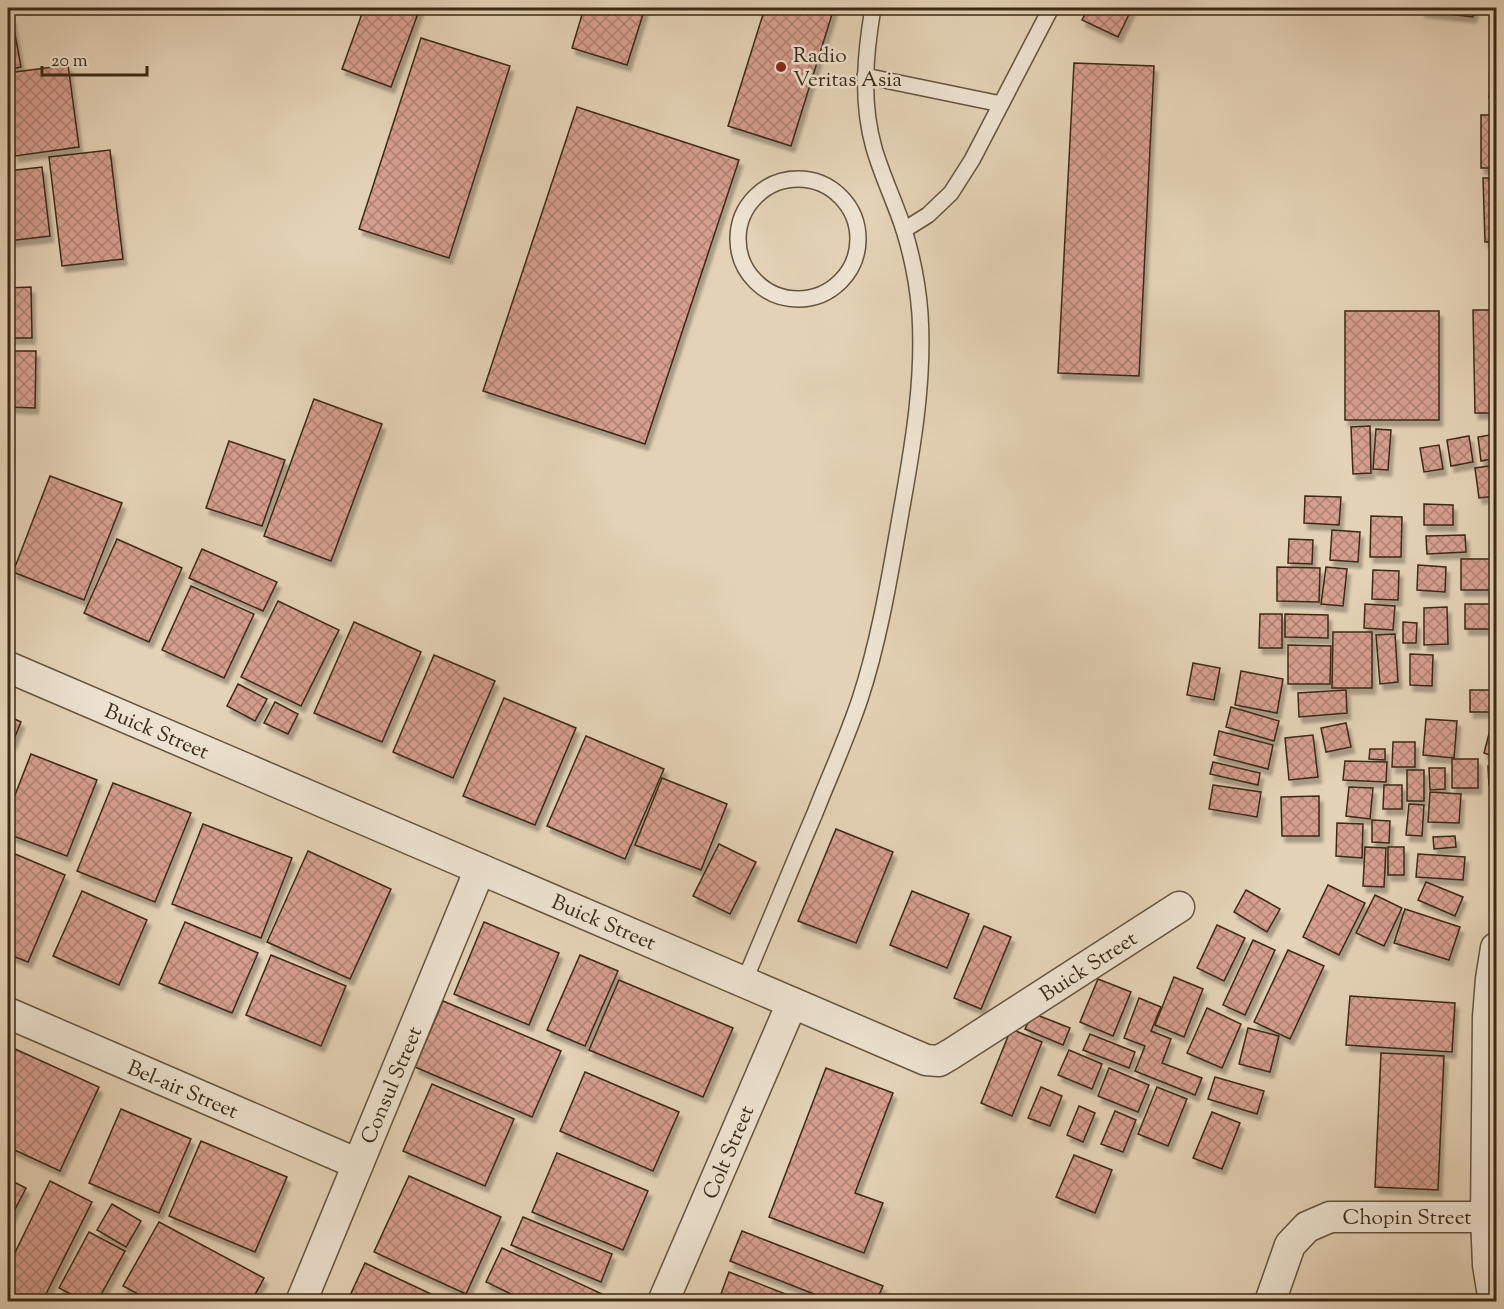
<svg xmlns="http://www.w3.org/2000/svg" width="1504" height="1309" viewBox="0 0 1504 1309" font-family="'Sorts Mill Goudy',serif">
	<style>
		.building { fill: url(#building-cross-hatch); stroke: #3a2a15; stroke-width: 1.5; filter: url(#shadow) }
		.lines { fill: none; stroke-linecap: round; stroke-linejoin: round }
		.lane-casing { stroke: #64543d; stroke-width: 18 }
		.street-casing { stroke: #64543d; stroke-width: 33 }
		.lane { stroke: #ede2d0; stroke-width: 15 }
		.street { stroke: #ede2d0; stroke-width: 30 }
		.poi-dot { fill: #8f2418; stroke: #ede2d0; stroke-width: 2 }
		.labels { text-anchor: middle; stroke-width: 5; stroke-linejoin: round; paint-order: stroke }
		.poi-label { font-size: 21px; fill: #3a2a15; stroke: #ede2d0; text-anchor: start }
		.street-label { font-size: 21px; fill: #3a2a15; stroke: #ede2d0 }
	</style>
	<defs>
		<pattern id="building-cross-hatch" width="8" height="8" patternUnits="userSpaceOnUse" patternTransform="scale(1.5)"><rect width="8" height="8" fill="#d69e8e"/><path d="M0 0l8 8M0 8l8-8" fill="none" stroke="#af8173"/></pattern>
		<filter id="shadow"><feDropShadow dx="3.5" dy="6" stdDeviation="1.5" flood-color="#0004"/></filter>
	</defs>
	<rect width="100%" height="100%" fill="#e4d2b6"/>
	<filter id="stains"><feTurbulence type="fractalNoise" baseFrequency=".00333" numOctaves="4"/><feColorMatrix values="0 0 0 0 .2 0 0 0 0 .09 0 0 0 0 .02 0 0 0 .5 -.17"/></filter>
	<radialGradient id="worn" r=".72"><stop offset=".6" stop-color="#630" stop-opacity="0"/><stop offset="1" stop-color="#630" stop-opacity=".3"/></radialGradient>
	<g class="building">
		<polygon points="364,8 420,8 391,87 342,69"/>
		<polygon points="584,8 645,8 627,65 572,48"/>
		<polygon points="765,8 834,8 791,146 728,126"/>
		<polygon points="1088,8 1132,8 1118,37 1082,20"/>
		<polygon points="1422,8 1475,8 1473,17 1421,11"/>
		<polygon points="8,18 12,18 21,67 8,70"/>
		<polygon points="1494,37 1496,38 1496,98 1489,98"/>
		<polygon points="421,38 510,66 449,258 359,229"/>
		<polygon points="1074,63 1154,66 1139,376 1058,373"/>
		<polygon points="68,65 79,147 15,156 8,105 8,73"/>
		<polygon points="577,107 739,160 645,444 483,391"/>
		<rect x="1481" y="115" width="15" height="53"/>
		<polygon points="8,139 11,157 8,157"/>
		<polygon points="110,150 123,259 62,266 49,157"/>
		<polygon points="42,167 50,236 8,241 8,171"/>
		<polygon points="1483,178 1496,178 1496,242 1485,242"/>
		<polygon points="31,287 32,338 8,338 8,288"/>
		<polygon points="1473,310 1496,310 1496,413 1475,413"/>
		<rect x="1345" y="311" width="94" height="109"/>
		<polygon points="8,351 36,351 35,408 8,407"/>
		<polygon points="314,399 382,424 331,561 264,536"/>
		<polygon points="1370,426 1371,473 1353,474 1351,427"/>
		<polygon points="1376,429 1391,430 1388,470 1373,469"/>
		<polygon points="1496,434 1496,458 1481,461 1478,437"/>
		<polygon points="1469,436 1473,462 1451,466 1447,440"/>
		<polygon points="229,441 285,460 262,526 206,508"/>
		<polygon points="1439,445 1443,469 1424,472 1420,448"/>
		<polygon points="1496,465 1496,496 1479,498 1475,468"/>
		<polygon points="50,476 122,503 84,600 13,572"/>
		<polygon points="1305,496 1341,497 1339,525 1304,523"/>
		<polygon points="1424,504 1453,505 1453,525 1424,525"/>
		<polygon points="1371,516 1402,517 1401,557 1370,557"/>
		<polygon points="1332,530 1360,532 1358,562 1330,560"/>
		<polygon points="1465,535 1466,552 1427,554 1426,536"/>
		<polygon points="117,539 182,568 149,642 84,613"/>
		<polygon points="1289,539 1313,540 1312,564 1288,563"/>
		<polygon points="202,549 277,582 263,611 189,578"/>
		<rect x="1461" y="559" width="35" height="31"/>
		<polygon points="1418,565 1446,567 1445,592 1417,590"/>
		<polygon points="1277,567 1320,568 1319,602 1277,601"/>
		<polygon points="1326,567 1347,569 1343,606 1321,604"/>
		<polygon points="1373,570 1399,571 1398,600 1372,599"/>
		<polygon points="191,586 254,614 224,678 162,650"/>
		<polygon points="278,601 339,630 301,706 241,677"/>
		<polygon points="1365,604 1395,606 1393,630 1364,628"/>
		<rect x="1465" y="604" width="25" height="25"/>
		<polygon points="1447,607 1448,644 1424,645 1424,608"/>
		<polygon points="1260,614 1282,614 1282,648 1259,648"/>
		<polygon points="1285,614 1328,615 1328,638 1285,637"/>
		<polygon points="354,622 421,652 382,742 314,713"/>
		<polygon points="1403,622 1417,623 1416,643 1403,643"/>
		<polygon points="1333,632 1372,632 1372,688 1332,688"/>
		<polygon points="1395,634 1398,682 1380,684 1376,635"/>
		<polygon points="1288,645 1331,646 1330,684 1288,684"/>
		<polygon points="1410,654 1433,655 1432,686 1410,685"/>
		<polygon points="434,655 495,681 453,778 393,752"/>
		<polygon points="1193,663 1220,668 1214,700 1187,695"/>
		<polygon points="1241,671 1283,679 1277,713 1235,705"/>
		<polygon points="238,684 267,699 255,721 227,706"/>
		<polygon points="1346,690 1347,713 1299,717 1298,693"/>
		<rect x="1470" y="690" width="26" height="22"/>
		<polygon points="504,698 576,728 535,825 463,796"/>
		<polygon points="275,702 298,714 288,734 264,723"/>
		<polygon points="1231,707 1279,721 1274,741 1226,727"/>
		<polygon points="8,716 21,722 12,744 8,742"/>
		<polygon points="1426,719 1457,721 1454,758 1423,755"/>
		<polygon points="1346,723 1351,747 1326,752 1321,728"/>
		<polygon points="1490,730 1496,732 1496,757 1484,753"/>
		<polygon points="1219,731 1273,745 1268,769 1214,755"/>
		<polygon points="1313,735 1318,777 1289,780 1285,738"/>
		<polygon points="586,736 664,769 625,859 547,826"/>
		<polygon points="1393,742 1415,742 1415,767 1392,767"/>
		<polygon points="1370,749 1385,749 1385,760 1369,759"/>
		<polygon points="31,754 97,780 67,856 8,834 8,813"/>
		<rect x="1452" y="759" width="26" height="29"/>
		<polygon points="1345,761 1387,762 1386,782 1343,780"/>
		<polygon points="1213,762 1260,773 1258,785 1210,774"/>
		<polygon points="1496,765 1496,785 1489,785 1488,766"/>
		<polygon points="1429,768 1445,768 1445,789 1430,790"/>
		<rect x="1407" y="770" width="17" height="31"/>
		<polygon points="662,778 727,804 701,870 635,845"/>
		<polygon points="113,783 191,813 155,902 77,871"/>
		<polygon points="1213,785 1261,792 1257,817 1209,809"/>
		<polygon points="1384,785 1402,785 1402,809 1383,809"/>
		<polygon points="1349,787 1373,788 1370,819 1346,816"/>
		<polygon points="1430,792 1461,794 1459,823 1428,822"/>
		<polygon points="1319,796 1319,836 1282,836 1281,797"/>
		<polygon points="1409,804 1424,805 1422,836 1406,835"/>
		<polygon points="1372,820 1390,821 1389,843 1372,842"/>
		<polygon points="1337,823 1363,824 1362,858 1336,856"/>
		<polygon points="203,824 292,858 261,938 172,904"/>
		<polygon points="836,829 893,852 856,943 798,921"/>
		<polygon points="1455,836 1456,847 1434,849 1433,837"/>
		<polygon points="719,844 756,862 730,914 693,896"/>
		<polygon points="1365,847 1386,848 1384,887 1363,886"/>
		<rect x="1388" y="847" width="16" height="28"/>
		<polygon points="8,851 65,875 28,962 8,954"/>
		<polygon points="308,851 391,889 350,979 267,942"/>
		<polygon points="1418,854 1465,857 1463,880 1416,877"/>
		<polygon points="1426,882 1463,897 1455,916 1418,900"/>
		<polygon points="1328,885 1365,903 1339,955 1303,937"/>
		<polygon points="1246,890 1280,909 1267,932 1234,912"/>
		<polygon points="82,891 147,920 119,985 53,956"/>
		<polygon points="912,891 969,914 947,968 890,945"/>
		<polygon points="1375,895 1402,908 1384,946 1356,933"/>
		<polygon points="1405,909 1460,927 1449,960 1394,943"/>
		<polygon points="185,922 258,953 232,1013 159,983"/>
		<polygon points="484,922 559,953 529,1025 454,994"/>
		<polygon points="1217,925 1245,938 1224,981 1197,968"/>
		<polygon points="984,926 1011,937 981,1009 954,998"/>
		<polygon points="1253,940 1275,950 1245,1015 1223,1005"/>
		<polygon points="1288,950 1324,966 1290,1039 1254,1022"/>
		<polygon points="271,955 346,986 321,1046 246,1015"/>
		<polygon points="580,955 618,971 585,1046 547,1030"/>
		<polygon points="1174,977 1203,989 1184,1037 1155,1025"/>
		<polygon points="1098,979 1131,992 1113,1036 1080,1022"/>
		<polygon points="619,980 733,1028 703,1097 589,1050"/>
		<polygon points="1350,996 1455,1003 1452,1052 1346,1045"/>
		<polygon points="1139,998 1161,1007 1151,1031 1171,1039 1162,1063 1202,1078 1195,1095 1135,1071 1145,1046 1124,1038"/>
		<polygon points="443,1001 561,1051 532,1117 415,1067"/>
		<polygon points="1207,1008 1241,1024 1222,1068 1187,1053"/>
		<polygon points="1032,1013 1070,1028 1063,1045 1025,1029"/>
		<polygon points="1248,1028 1279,1036 1270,1072 1239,1064"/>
		<polygon points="1011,1029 1042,1042 1012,1116 981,1103"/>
		<polygon points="1090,1034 1135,1052 1129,1068 1083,1050"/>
		<polygon points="15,1049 99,1087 60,1171 8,1147 8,1066"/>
		<polygon points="1069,1050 1102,1064 1092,1089 1058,1075"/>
		<polygon points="1381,1053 1444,1056 1438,1190 1375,1187"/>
		<polygon points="826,1068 893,1093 855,1193 883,1203 864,1253 769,1217"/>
		<polygon points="1109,1068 1149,1085 1138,1112 1098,1096"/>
		<polygon points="585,1072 679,1112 653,1171 560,1131"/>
		<polygon points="1215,1077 1264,1091 1257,1114 1208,1099"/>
		<polygon points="432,1084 514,1119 485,1186 403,1151"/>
		<polygon points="1041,1087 1062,1096 1050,1126 1028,1118"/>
		<polygon points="1157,1087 1187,1099 1168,1146 1138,1134"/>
		<polygon points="1079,1106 1095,1113 1083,1142 1067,1135"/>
		<polygon points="121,1109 191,1139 159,1213 89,1183"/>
		<polygon points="1115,1111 1136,1120 1123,1152 1101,1144"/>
		<polygon points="1212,1112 1240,1123 1222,1169 1193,1158"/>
		<polygon points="201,1141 287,1177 255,1252 169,1216"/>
		<polygon points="557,1153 648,1191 623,1250 532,1212"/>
		<polygon points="1074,1155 1112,1170 1095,1213 1056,1197"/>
		<polygon points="409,1176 501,1217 466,1294 374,1252"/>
		<polygon points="8,1179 26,1188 8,1223"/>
		<polygon points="50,1181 92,1202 42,1302 22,1302 8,1294 8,1267"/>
		<polygon points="112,1204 141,1221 126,1247 97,1230"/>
		<polygon points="523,1217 612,1254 601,1282 511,1245"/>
		<polygon points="159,1222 264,1278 251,1302 153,1302 123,1286"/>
		<polygon points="742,1231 883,1286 876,1302 834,1302 730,1261"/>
		<polygon points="89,1232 125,1251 97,1302 85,1302 59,1288"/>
		<polygon points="502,1248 611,1298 609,1302 528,1302 486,1282"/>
		<polygon points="365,1263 448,1302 347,1302"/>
		<polygon points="729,1272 806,1302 718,1302"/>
	</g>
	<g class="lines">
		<g class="lane-casing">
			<g id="lane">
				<polyline points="865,76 1001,104"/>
				<circle cx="798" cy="239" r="60"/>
				<polyline points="904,230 928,215 951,193 972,160 1051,8"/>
				<path d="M744,982c24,-57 47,-113 71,-169 15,-38 32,-75 45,-114 21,-64 31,-131 43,-198 11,-62 21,-124 17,-187 -2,-28 -8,-58 -16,-84 -9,-28 -22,-54 -30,-82 -13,-46 -9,-93 -1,-140"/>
			</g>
		</g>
		<g class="street-casing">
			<g id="street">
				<polyline points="8,667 926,1060 939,1061 951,1054 1179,907"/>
				<polyline points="8,1013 358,1164"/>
				<polyline points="301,1302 480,869"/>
				<polyline points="663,1302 792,1003"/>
				<polyline points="1270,1302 1290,1245 1307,1227 1330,1217 1486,1217"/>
				<polyline points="1494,1302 1488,1265 1486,1217 1488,1017 1491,979 1496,948"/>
			</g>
		</g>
		<use href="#lane" class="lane"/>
		<use href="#street" class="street"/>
	</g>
	<circle class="poi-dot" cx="781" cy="67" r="6"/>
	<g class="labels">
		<g class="poi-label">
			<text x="793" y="62">Radio<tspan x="793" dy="24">Veritas Asia</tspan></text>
		</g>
		<g class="street-label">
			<text transform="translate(157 731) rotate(23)" y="7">Buick Street</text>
			<text transform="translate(604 922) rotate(23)" y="7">Buick Street</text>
			<text transform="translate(1088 966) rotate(-33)" y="7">Buick Street</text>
			<text transform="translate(391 1085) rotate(-67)" y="7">Consul Street</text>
			<text transform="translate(183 1089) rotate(23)" y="7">Bel-air Street</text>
			<text transform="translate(728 1152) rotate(-67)" y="7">Colt Street</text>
			<text x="1407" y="1224">Chopin Street</text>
		</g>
	</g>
	<rect width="1504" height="1309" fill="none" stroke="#e4d2b6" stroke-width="30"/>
	<rect x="9" y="9" width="1486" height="1291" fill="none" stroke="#3a2a15" stroke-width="3"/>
	<rect x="15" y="15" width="1474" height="1279" fill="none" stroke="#3a2a15" stroke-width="1.5"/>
	<path d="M42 66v9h105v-9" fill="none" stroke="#3a2a15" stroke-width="3"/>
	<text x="51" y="66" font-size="18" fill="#3a2a15" stroke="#ede2d0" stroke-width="4.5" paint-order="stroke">20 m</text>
	<rect width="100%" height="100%" filter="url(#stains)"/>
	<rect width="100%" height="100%" fill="url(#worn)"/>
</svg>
